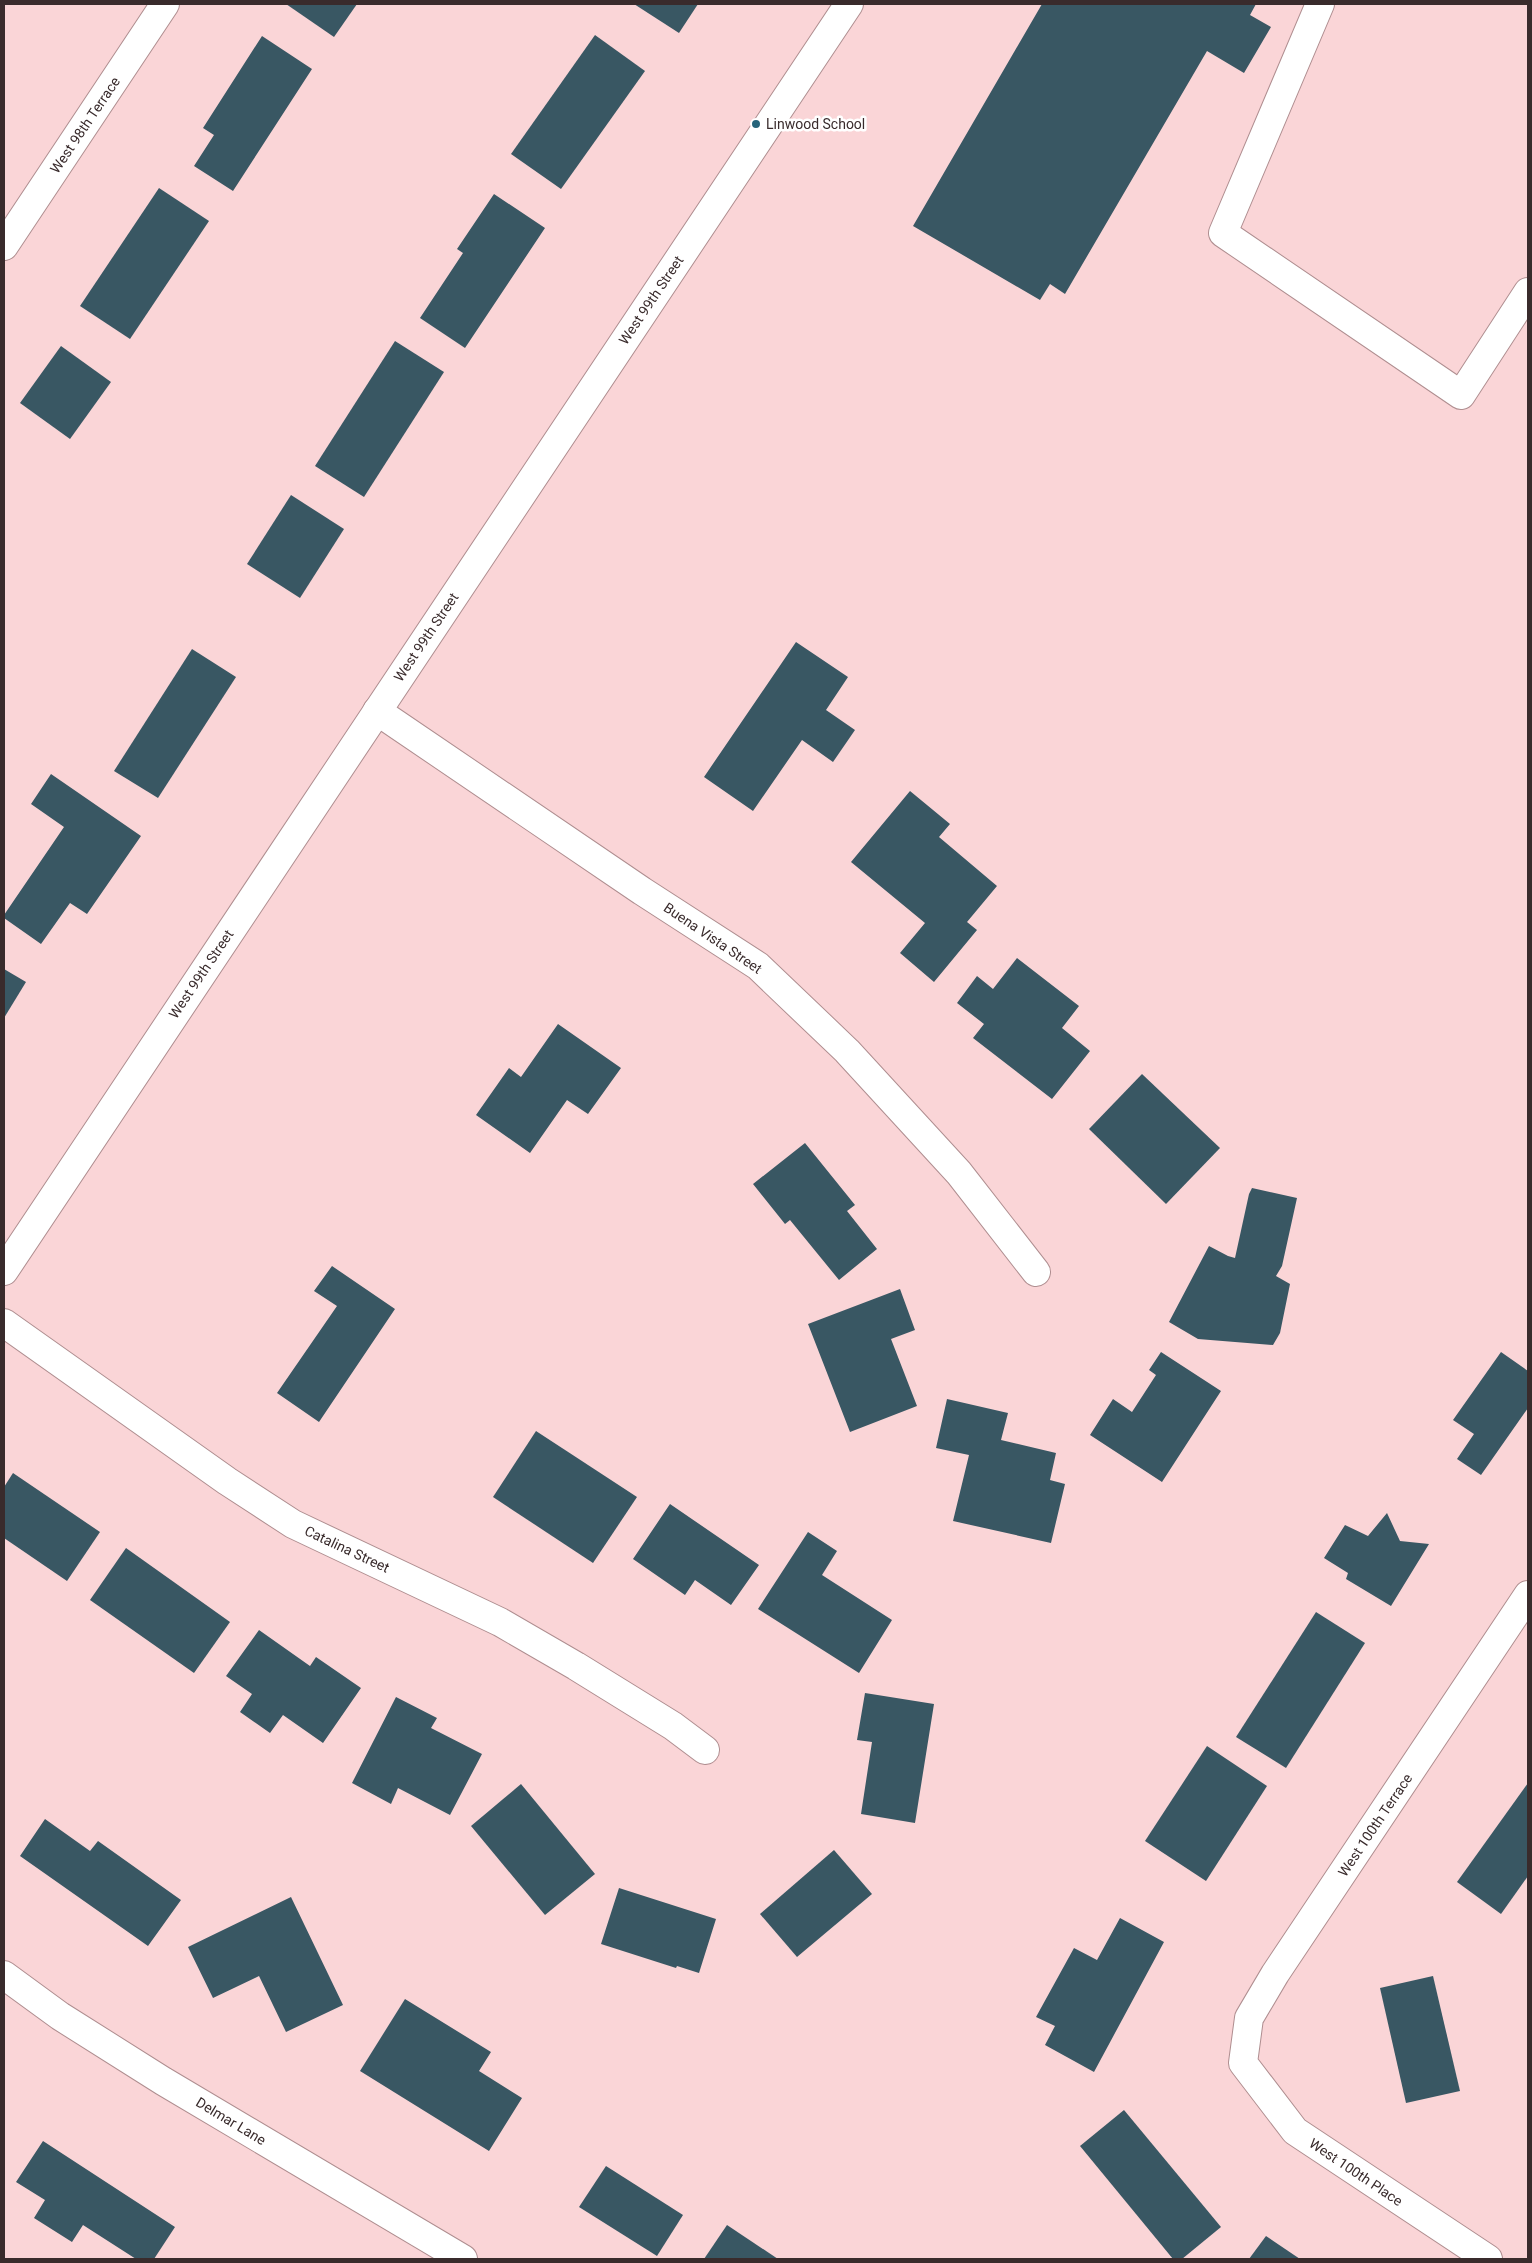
<svg xmlns="http://www.w3.org/2000/svg" width="1532" height="2263" viewBox="0 0 1532 2263" font-family="Roboto,sans-serif">
	<style>
		.building { fill: #395763 }
		.lines { fill: none; stroke-linecap: round; stroke-linejoin: round }
		.minor-casing { stroke: #af8e90; stroke-width: 30 }
		.minor { stroke: #fff; stroke-width: 28 }
		.poi-dot { fill: #25637a; stroke: #fff; stroke-width: 2 }
		.labels { text-anchor: middle; stroke-width: 5; stroke-linejoin: round; paint-order: stroke }
		.poi-label { font-size: 14px; fill: #392b2c; stroke: #fff; text-anchor: start }
		.street-label { font-size: 14px; fill: #392b2c; stroke: #fff }
	</style>
	<rect width="100%" height="100%" fill="#fad5d7"/>
	<g class="building">
		<polygon points="286,4 357,4 334,37"/>
		<polygon points="634,4 698,4 679,33"/>
		<polygon points="1042,4 1256,4 1250,15 1271,27 1244,73 1207,51 1065,294 1050,284 1040,300 913,226"/>
		<polygon points="595,35 645,71 561,189 511,154"/>
		<polygon points="262,36 312,69 233,191 194,166 214,135 203,128"/>
		<polygon points="159,188 209,221 130,339 80,306"/>
		<polygon points="494,194 545,228 465,348 420,318 463,253 457,249"/>
		<polygon points="395,341 444,372 364,497 315,466"/>
		<polygon points="61,346 111,382 70,439 20,403"/>
		<polygon points="291,495 344,529 300,598 247,564"/>
		<polygon points="796,642 848,677 826,710 855,730 833,762 802,740 753,811 704,777"/>
		<polygon points="192,649 236,677 158,798 114,771"/>
		<polygon points="51,774 141,836 87,914 70,903 41,944 4,918 4,915 64,827 31,804"/>
		<polygon points="910,791 950,824 939,837 997,886 967,922 977,930 934,982 900,953 925,923 851,862"/>
		<polygon points="1017,958 1079,1006 1062,1028 1090,1051 1052,1099 973,1038 984,1024 957,1003 977,976 993,989"/>
		<polygon points="4,969 26,982 4,1018"/>
		<polygon points="558,1024 621,1068 588,1114 567,1100 530,1153 476,1115 509,1068 521,1077"/>
		<polygon points="1142,1074 1220,1148 1166,1204 1089,1129"/>
		<polygon points="805,1143 855,1205 847,1211 877,1249 839,1280 790,1220 785,1224 753,1184"/>
		<polygon points="1252,1188 1297,1198 1282,1266 1276,1276 1290,1284 1280,1333 1273,1345 1198,1339 1169,1322 1209,1246 1228,1256 1235,1258 1249,1194"/>
		<polygon points="332,1266 395,1309 319,1422 277,1393 337,1306 314,1291"/>
		<polygon points="900,1289 915,1330 891,1339 917,1406 850,1432 808,1324"/>
		<polygon points="1161,1352 1221,1391 1162,1482 1090,1435 1113,1399 1132,1412 1156,1375 1149,1370"/>
		<polygon points="1501,1352 1528,1371 1528,1408 1481,1475 1457,1459 1474,1434 1453,1420"/>
		<polygon points="947,1399 1008,1413 1001,1440 1056,1453 1050,1480 1065,1484 1051,1543 953,1521 969,1455 936,1448"/>
		<polygon points="536,1431 637,1497 593,1563 493,1497"/>
		<polygon points="13,1473 100,1532 67,1581 4,1538 4,1487"/>
		<polygon points="670,1504 759,1565 731,1605 695,1580 685,1595 633,1559"/>
		<polygon points="1387,1513 1400,1541 1429,1544 1391,1606 1346,1579 1348,1573 1324,1558 1345,1525 1368,1536"/>
		<polygon points="808,1532 837,1551 822,1575 892,1620 859,1673 758,1609"/>
		<polygon points="126,1548 230,1622 194,1673 90,1600"/>
		<polygon points="1316,1612 1365,1643 1286,1768 1236,1737"/>
		<polygon points="259,1630 310,1666 316,1657 361,1688 323,1743 283,1715 270,1733 240,1712 252,1694 226,1676"/>
		<polygon points="865,1693 934,1704 915,1823 861,1814 872,1742 857,1740"/>
		<polygon points="396,1697 437,1718 431,1728 482,1754 450,1815 398,1788 391,1804 352,1783"/>
		<polygon points="1207,1746 1267,1786 1206,1881 1145,1841"/>
		<polygon points="1528,1783 1528,1876 1501,1914 1457,1882"/>
		<polygon points="521,1784 595,1874 545,1915 471,1826"/>
		<polygon points="45,1819 90,1851 98,1841 181,1900 148,1946 20,1856"/>
		<polygon points="834,1850 872,1894 797,1957 760,1914"/>
		<polygon points="619,1888 716,1919 699,1973 677,1966 676,1968 601,1944"/>
		<polygon points="291,1897 343,2005 286,2032 259,1976 213,1998 188,1947"/>
		<polygon points="1120,1918 1164,1942 1094,2072 1045,2045 1055,2026 1036,2017 1074,1948 1097,1960"/>
		<polygon points="1433,1976 1460,2091 1406,2103 1380,1988"/>
		<polygon points="405,1999 491,2052 479,2071 522,2098 489,2151 360,2071"/>
		<polygon points="1124,2110 1221,2227 1182,2259 1173,2259 1080,2146"/>
		<polygon points="43,2141 175,2227 154,2259 136,2259 83,2225 72,2242 34,2218 45,2200 16,2182"/>
		<polygon points="606,2166 683,2215 657,2256 579,2207"/>
		<polygon points="727,2225 778,2259 704,2259"/>
		<polygon points="1266,2236 1300,2259 1249,2259"/>
	</g>
	<g class="lines">
		<g class="minor-casing">
			<g id="minor">
				<polyline points="1320,4 1223,233 1461,395 1528,292"/>
				<polyline points="4,246 165,4"/>
				<polyline points="377,711 642,891 758,966 847,1051 959,1173 1036,1272"/>
				<polyline points="4,1271 849,4"/>
				<polyline points="4,1323 227,1481 293,1524 500,1622 576,1666 673,1726 705,1750"/>
				<polyline points="4,1975 60,2016 163,2081 463,2259"/>
				<polyline points="1488,2259 1295,2131 1243,2063 1249,2018 1275,1974 1528,1595"/>
			</g>
		</g>
		<use href="#minor" class="minor"/>
	</g>
	<circle class="poi-dot" cx="756" cy="124" r="5"/>
	<g class="labels">
		<g class="poi-label">
			<text x="766" y="129">Linwood School</text>
		</g>
		<g class="street-label">
			<text transform="translate(85 125) rotate(-56)" y="5">West 98th Terrace</text>
			<text transform="translate(651 300) rotate(-56)" y="5">West 99th Street</text>
			<text transform="translate(426 637) rotate(-56)" y="5">West 99th Street</text>
			<text transform="translate(713 938) rotate(34)" y="5">Buena Vista Street</text>
			<text transform="translate(201 974) rotate(-56)" y="5">West 99th Street</text>
			<text transform="translate(347 1549) rotate(25)" y="5">Catalina Street</text>
			<text transform="translate(1375 1825) rotate(-56)" y="5">West 100th Terrace</text>
			<text transform="translate(231 2121) rotate(31)" y="5">Delmar Lane</text>
			<text transform="translate(1356 2172) rotate(34)" y="5">West 100th Place</text>
		</g>
	</g>
	<rect width="1532" height="2263" fill="none" stroke="#392b2c" stroke-width="10"/>
</svg>
